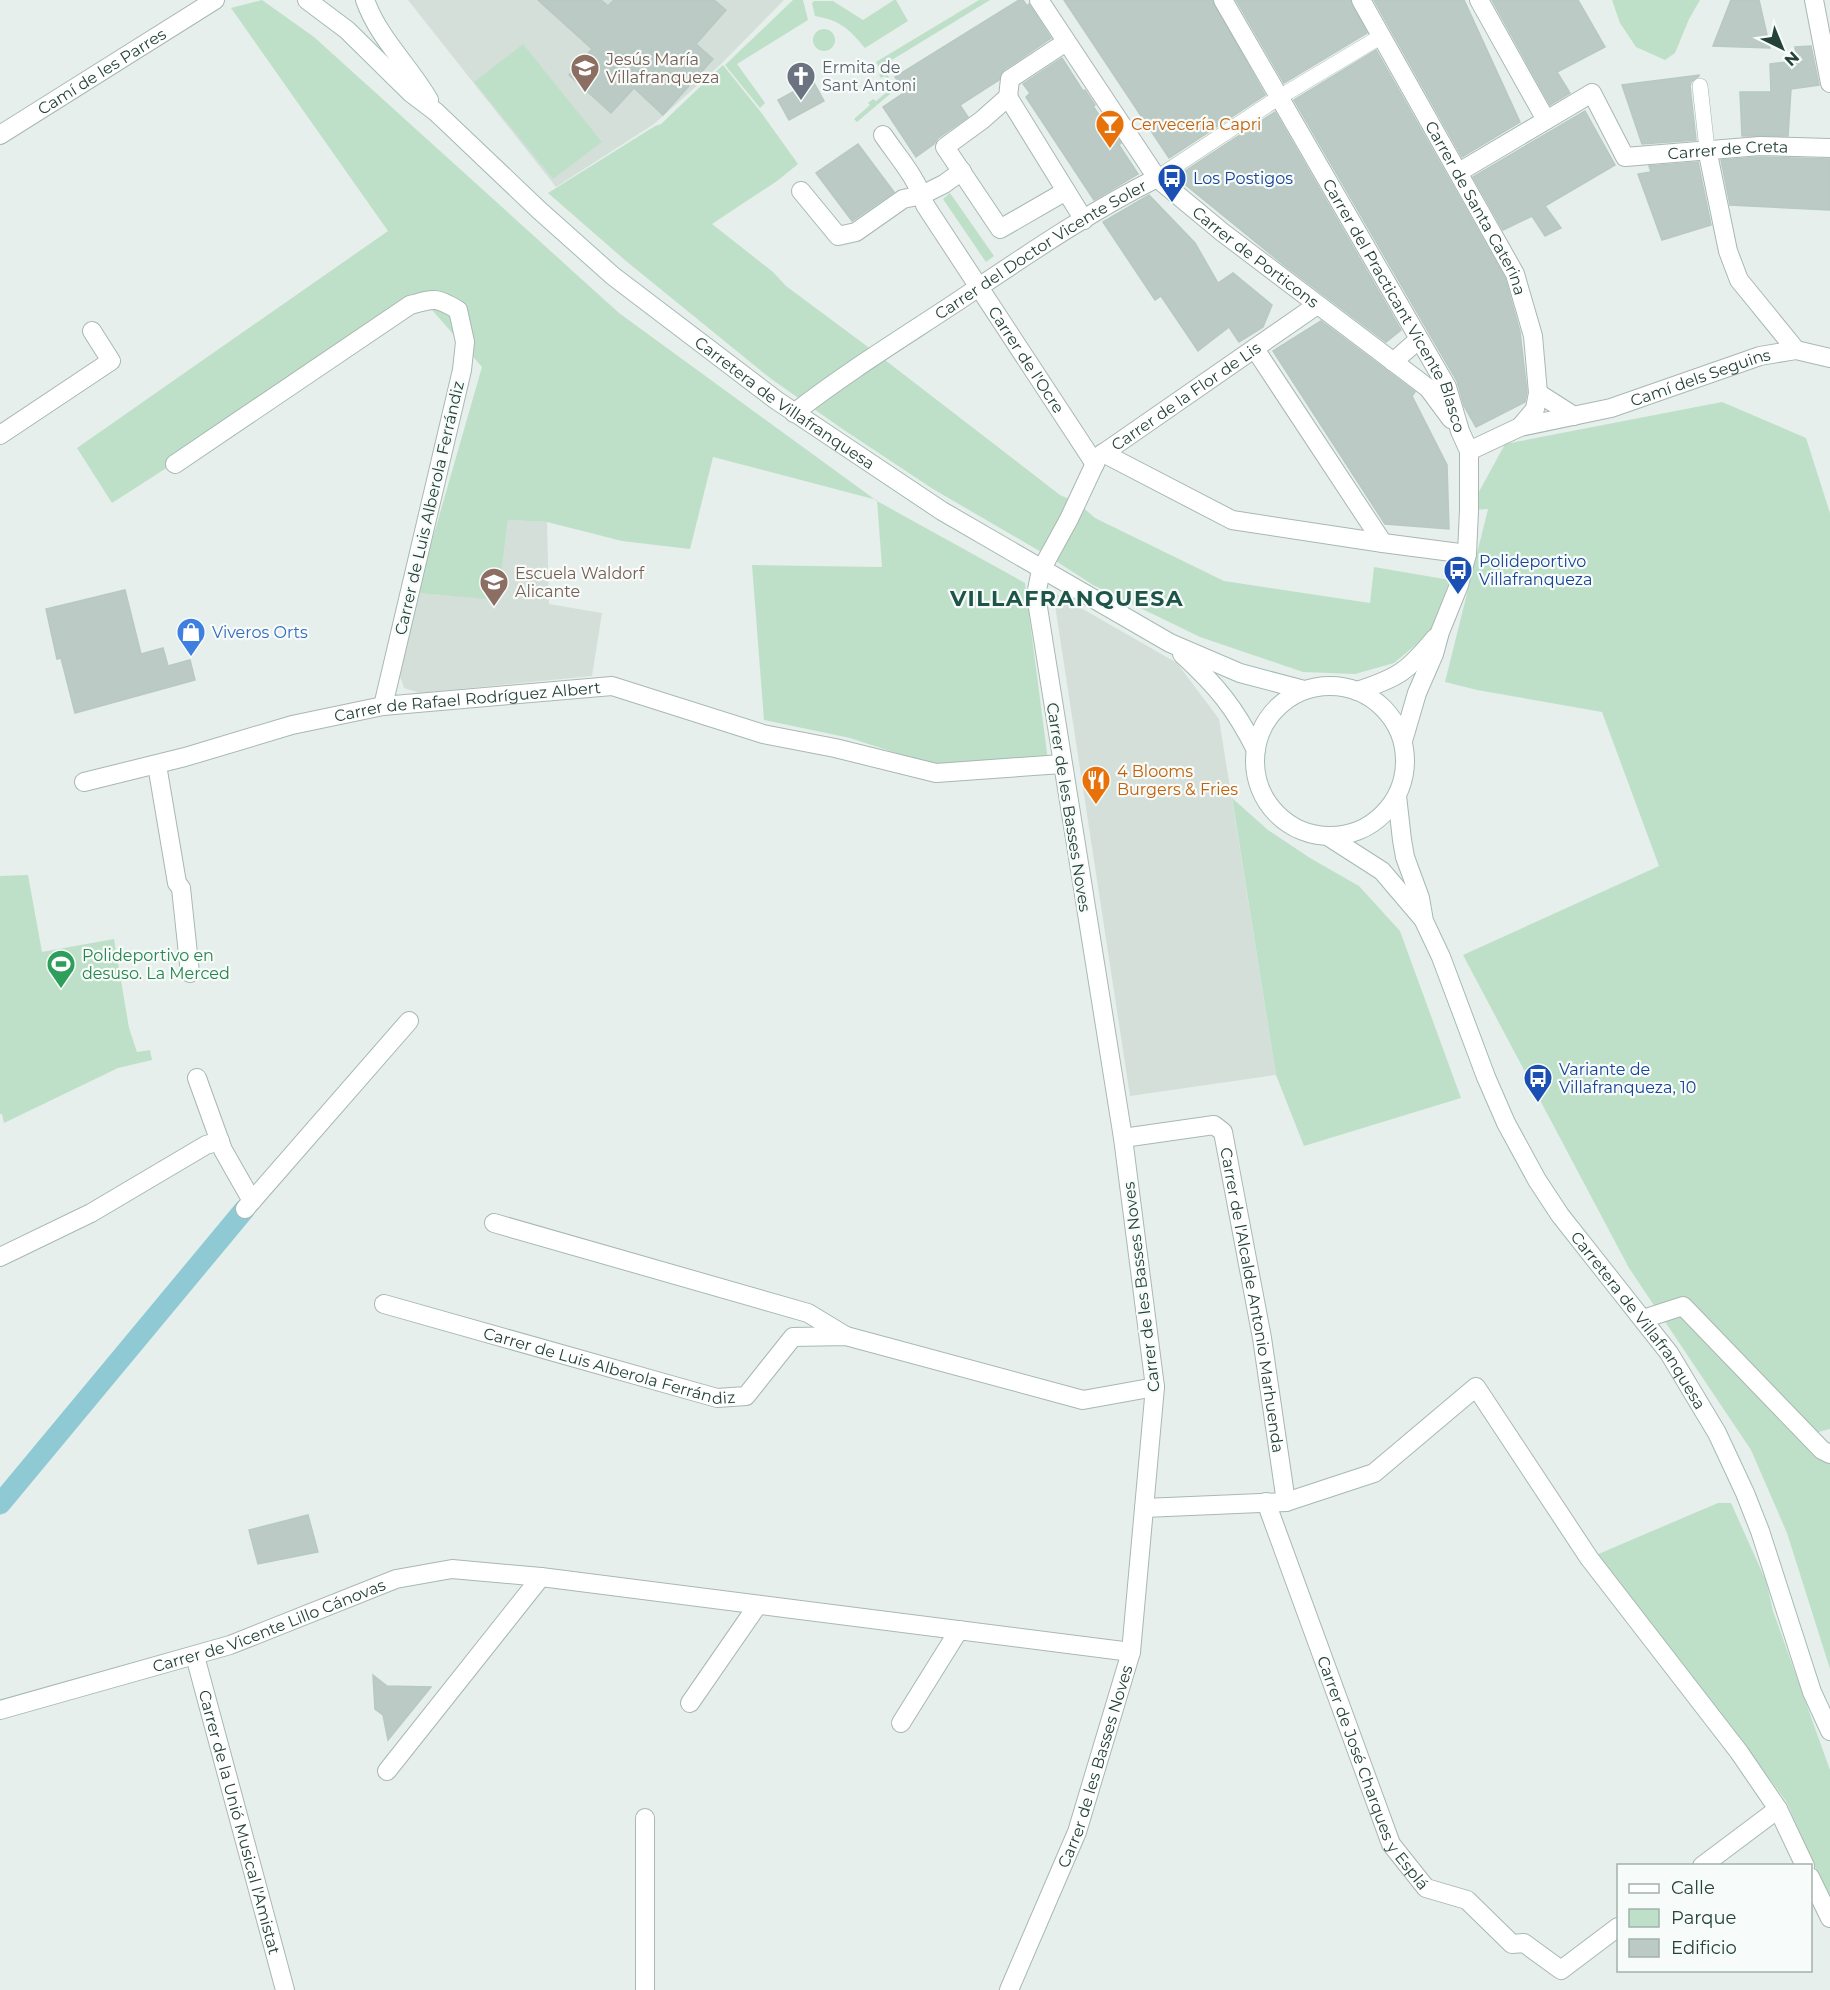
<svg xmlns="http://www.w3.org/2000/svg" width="1830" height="1990" viewBox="0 0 1830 1990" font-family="Montserrat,sans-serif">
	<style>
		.built { fill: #d4dfda }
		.green { fill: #bfe0c8 }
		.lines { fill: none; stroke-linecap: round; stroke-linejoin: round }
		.canal { stroke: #8ec9d4; stroke-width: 21 }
		.building { fill: #bbcac4; stroke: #b8c9c2; stroke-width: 1.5 }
		.pedestrian-casing { stroke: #a8b8b2; stroke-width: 16 }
		.minor-casing { stroke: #a8b8b2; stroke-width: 20 }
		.tertiary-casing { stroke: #a8b8b2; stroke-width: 20 }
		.secondary-casing { stroke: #a4bbb3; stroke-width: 20 }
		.pedestrian { stroke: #fff; stroke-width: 15 }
		.minor { stroke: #fff; stroke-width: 18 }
		.tertiary { stroke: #fff; stroke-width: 18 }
		.secondary { stroke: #fff; stroke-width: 18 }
		.labels { text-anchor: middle; stroke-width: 4.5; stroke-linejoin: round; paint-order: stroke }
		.education-label { font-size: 16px; fill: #785e54; stroke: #f7fbf9; text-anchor: start }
		.worship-label { font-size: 16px; fill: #5b616d; stroke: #f7fbf9; text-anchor: start }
		.street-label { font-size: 16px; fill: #24423a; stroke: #f7fbf9 }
		.food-label { font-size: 16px; fill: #c56008; stroke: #f7fbf9; text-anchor: start }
		.transit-label { font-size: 16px; fill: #164399; stroke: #f7fbf9; text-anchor: start }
		.shop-label { font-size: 16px; fill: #366cbe; stroke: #f7fbf9; text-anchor: start }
		.leisure-label { font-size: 16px; fill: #27864d; stroke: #f7fbf9; text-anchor: start }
		.district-label { font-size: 22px; font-weight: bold; letter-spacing: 1.5px; fill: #1f5548; stroke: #f7fbf9 }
	</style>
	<rect width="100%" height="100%" fill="#e6efeb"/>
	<g class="built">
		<polygon points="408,0 784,0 721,64 654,124 556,187"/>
		<polygon points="508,520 547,522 549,604 602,613 592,676 420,693 404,688 398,670 417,593 498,599"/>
		<polygon points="1053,592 1177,663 1219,719 1276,1075 1130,1096"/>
	</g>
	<g class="green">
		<polygon points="262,0 314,37 619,313 877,501 1025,583 1048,761 939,767 850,738 764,720 752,565 882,567 877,500 713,457 690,549 622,541 547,522 508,520 498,600 417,593 482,367 425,302 112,503 77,448 388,231 231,8"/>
		<polygon points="793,0 803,0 808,20 737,64 765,103 760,108 725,65"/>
		<path d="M894,0h2l12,21 -43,27c-17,-20 -24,-27 -50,-32l-3,-13 2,-2h19l30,19z"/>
		<polygon points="979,0 990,0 882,66 896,89 857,122 854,119 870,105 868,103 873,99 876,101 892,88 885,76 881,78 879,75 882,73 876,62"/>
		<polygon points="1612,0 1700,0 1689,19 1675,53 1665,60 1636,47 1620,23"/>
		<circle cx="824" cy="40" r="11"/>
		<polygon points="523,44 602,142 553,179 474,82"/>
		<polygon points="723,65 760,111 798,164 777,181 712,224 773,272 786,286 872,350 1060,495 1078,503 1095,518 1224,581 1370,603 1374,567 1450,580 1429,634 1394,663 1355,674 1303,672 1200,637 1093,585 1048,556 933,489 841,428 770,378 626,261 548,193 655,126 661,124"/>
		<polygon points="950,193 994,256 986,262 943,199"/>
		<polygon points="1722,402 1806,438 1830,513 1830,1429 1800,1437 1830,1463 1830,1669 1787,1533 1751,1450 1629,1268 1463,955 1659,866 1602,712 1477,690 1445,682 1488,509 1469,510 1505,444"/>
		<polygon points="1232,798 1268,830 1310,858 1359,886 1400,931 1461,1098 1304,1146 1276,1075"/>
		<polygon points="28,875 42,952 114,939 129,1028 137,1052 150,1050 152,1060 118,1068 4,1123 2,1114 0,1114 0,876"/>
		<polygon points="1718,1503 1731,1503 1766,1581 1773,1611 1830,1770 1830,1901 1786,1801 1747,1749 1589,1558"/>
	</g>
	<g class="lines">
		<polyline class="canal" points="0,1504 245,1209"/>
	</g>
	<g class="building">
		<polygon points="538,0 601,0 608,6 614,0 714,0 726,10 696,44 713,59 663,115 634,88 611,113 569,75 592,49"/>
		<polygon points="1019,0 1023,0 1027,6 1029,4 1051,38 1004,70 999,80 960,105 968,117 938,138 934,144 916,157 883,107 905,92 895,77"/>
		<polygon points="1064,0 1212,0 1265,95 1169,158"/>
		<polygon points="1236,0 1350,0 1367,33 1284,83"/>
		<polygon points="1374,0 1464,0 1520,122 1462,157"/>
		<polygon points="1492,0 1578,0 1605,47 1557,72 1570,93 1550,105"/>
		<polygon points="1731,0 1759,0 1770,48 1713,46"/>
		<polygon points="1811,46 1819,85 1791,89 1788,136 1742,136 1740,92 1771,92 1770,64 1796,61 1795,47"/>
		<polygon points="1376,50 1505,278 1520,332 1527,392 1525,402 1476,427 1464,406 1457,381 1294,100"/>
		<polygon points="1062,58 1083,91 1085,90 1095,105 1093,106 1109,130 1111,129 1121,143 1119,145 1138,174 1094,200 1026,97 1030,93 1023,84"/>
		<polygon points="1699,75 1699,76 1691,82 1690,86 1696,140 1642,144 1622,85"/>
		<polygon points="813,81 824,101 789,120 778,100"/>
		<polygon points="1585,111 1615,165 1545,206 1561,228 1545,236 1532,216 1503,230 1473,177"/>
		<polygon points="1275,112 1401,330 1386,342 1284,265 1176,177"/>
		<polygon points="858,144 894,192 852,221 816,173"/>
		<polygon points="1760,157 1830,159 1830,210 1730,205 1721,160"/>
		<polygon points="1698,162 1711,225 1662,240 1638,174 1651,172 1649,166"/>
		<polygon points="1149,195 1195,243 1218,283 1233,273 1272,305 1263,327 1239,342 1229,327 1198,351 1161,296 1155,300 1103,222"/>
		<polygon points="1321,321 1415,392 1412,396 1447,465 1449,529 1385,524 1273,351"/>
		<polygon points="125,590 141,654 163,648 168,666 190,660 195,680 75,713 61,658 57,659 46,609"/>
		<polygon points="308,1515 318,1552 258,1564 249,1530"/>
		<polygon points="373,1675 387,1686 431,1687 388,1740 383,1715 375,1709"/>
	</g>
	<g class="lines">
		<g class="pedestrian-casing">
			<g id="pedestrian">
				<polyline points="1700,86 1707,149"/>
				<polyline points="1157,178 1278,98 1375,40 1380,33"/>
			</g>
		</g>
		<g class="minor-casing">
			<g id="minor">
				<path id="s1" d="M1361,0l154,274 18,62 5,57 -3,16 -15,18"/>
				<polyline points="1479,0 1546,120"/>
				<polyline points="1814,0 1830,83"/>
				<polyline points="1066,42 1010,79 1008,97 982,120 945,147 1000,229 1066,191"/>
				<polyline points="1008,97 1084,220"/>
				<path id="s2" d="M0,135l215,-135"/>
				<path id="s3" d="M883,135c15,22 35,44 42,70l170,259"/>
				<polyline points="1707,149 1728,251 1739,280 1796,350"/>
				<path id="s4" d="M1459,172l133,-79 33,64 135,-11 70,2"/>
				<polyline points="801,191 838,236 856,232 903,199 922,195 944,184 962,171"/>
				<polyline points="1255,349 1383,543"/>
				<polyline points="1393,362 1418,340"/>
				<polyline points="1538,393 1574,416"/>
				<path id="s5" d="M794,413c50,-39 105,-73 158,-108 66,-44 133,-91 205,-127"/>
				<polyline points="0,435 111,361 92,331"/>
				<path id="s6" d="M1469,451l51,-24 91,-19 149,-52 36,-6 34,8"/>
				<polyline points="1103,453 1232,520 1383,543 1467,554"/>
				<path d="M175,464l235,-159c25,-7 26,-8 48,5l7,32 -3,28 -79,336"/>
				<polyline points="157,765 177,883 181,888 190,973"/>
				<path id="s7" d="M84,782l101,-25 107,-32 91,-19 229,-20 151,48 72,14 101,25 126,-9"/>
				<polyline points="197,1078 223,1150 252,1201"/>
				<path id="s8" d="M1123,1138l91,-13 9,7 39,206 24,164"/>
				<polyline points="245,1209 409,1021"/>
				<polyline points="494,1223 808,1313 846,1336"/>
				<polyline points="0,1257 91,1213 206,1145 220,1141"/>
				<path id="s9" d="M384,1304l333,94 29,-2 47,-59 53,-1 237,64 72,-13"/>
				<polyline points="1643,1319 1683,1306 1822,1450 1830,1454"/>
				<path id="s10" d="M1266,1502l125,342 35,44 41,12 45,44 12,-1 37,27 57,-43"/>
				<polyline points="1144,1508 1286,1502 1374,1473 1476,1387 1589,1558 1739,1752 1778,1809 1805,1866"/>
				<path id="s11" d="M195,1656l90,334"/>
				<polyline points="690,1703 757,1606"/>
				<path id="s12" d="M0,1710l230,-65 166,-66 56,-10 89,8 590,75"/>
				<polyline points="901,1723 959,1630"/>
				<polyline points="387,1771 541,1577"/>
				<polyline points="1702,1866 1778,1809"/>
				<polyline points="1810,1877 1830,1918"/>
				<polyline points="645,1990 645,1818"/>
				<path id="s13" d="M1009,1990l68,-158 54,-180 24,-265 -32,-249 -87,-543 5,-25 28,-51 29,-62 219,-152"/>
			</g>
		</g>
		<g class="tertiary-casing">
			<g id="tertiary">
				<path id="s14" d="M1039,0l118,178 65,54 206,156 23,31"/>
				<path id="s15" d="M1223,0l224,387 13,44 9,20v59l-2,44 -8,31 -19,47 -6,22 -17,39 -14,48"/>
				<path d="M1357,691c41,-13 51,-20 78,-53"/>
			</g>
		</g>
		<g class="secondary-casing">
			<g id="secondary">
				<path id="s16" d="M307,0l40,30 64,63 25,19 103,98 74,66 163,124 166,111 228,132 70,30 64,17"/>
				<path d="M365,0c14,39 44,65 64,100"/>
				<path d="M1182,654c35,32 53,54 74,96"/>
				<circle cx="1330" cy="761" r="75"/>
				<path id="s17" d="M1397,796l5,44 3,17 15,41 4,23 17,36 45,120 20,46 31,57 23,35 109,138 48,80 28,60 15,38 52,161 18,39"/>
				<polyline points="1329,837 1382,871 1422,918"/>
			</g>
		</g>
		<use href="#pedestrian" class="pedestrian"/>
		<use href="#minor" class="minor"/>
		<use href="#tertiary" class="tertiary"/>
		<use href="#secondary" class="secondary"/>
	</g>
	<defs>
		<g id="school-pin" transform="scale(1.5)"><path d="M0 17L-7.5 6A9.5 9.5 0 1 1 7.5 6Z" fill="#8d6e63" stroke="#f7fbf9"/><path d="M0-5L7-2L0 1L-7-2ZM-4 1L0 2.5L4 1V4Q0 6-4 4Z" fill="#fff"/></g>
		<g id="church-pin" transform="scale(1.5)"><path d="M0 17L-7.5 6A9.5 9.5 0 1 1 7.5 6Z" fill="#6b7280" stroke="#f7fbf9"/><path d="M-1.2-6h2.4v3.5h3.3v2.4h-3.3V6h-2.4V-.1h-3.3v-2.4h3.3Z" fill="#fff"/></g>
		<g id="bar-pin" transform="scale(1.5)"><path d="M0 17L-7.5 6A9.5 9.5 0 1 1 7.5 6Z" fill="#e8710a" stroke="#f7fbf9"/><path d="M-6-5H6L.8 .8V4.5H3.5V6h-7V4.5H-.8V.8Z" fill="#fff"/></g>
		<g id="bus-pin" transform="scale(1.5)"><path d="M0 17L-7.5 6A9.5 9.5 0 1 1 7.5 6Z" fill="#1a4fb4" stroke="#f7fbf9"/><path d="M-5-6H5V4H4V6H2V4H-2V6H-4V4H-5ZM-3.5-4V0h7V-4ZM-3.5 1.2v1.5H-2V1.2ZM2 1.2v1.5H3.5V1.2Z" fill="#fff"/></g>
		<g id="shop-pin" transform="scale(1.5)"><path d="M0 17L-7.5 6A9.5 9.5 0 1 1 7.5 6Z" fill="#3f7fe0" stroke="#f7fbf9"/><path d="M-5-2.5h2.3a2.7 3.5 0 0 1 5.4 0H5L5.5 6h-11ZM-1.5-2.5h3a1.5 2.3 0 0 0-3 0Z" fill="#fff"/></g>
		<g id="restaurant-pin" transform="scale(1.5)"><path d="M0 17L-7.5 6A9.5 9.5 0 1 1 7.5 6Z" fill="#e8710a" stroke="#f7fbf9"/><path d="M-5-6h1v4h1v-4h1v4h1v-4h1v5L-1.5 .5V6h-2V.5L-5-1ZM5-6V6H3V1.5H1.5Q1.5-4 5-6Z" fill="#fff"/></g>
		<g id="stadium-pin" transform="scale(1.5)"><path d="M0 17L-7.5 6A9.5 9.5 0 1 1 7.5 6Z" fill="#2e9e5b" stroke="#f7fbf9"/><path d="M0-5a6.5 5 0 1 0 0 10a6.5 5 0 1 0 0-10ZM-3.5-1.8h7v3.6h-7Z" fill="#fff"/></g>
	</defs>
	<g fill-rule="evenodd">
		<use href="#school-pin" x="585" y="68"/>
		<use href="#church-pin" x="801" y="76"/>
		<use href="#bar-pin" x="1110" y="124"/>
		<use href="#bus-pin" x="1172" y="178"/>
		<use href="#bus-pin" x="1458" y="570"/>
		<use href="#school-pin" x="494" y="582"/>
		<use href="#shop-pin" x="191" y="632"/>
		<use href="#restaurant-pin" x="1096" y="780"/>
		<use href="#stadium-pin" x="61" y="964"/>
		<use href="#bus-pin" x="1538" y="1078"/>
	</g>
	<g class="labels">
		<g class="education-label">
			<text x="606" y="65">Jesús María<tspan x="606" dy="18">Villafranqueza</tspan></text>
			<text x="515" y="579">Escuela Waldorf<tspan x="515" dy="18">Alicante</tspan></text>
		</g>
		<g class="worship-label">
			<text x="822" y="73">Ermita de<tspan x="822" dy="18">Sant Antoni</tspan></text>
		</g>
		<g class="street-label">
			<text dy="6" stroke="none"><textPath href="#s2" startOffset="120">Camí de les Parres</textPath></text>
			<text dy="6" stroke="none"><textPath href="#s4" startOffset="330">Carrer de Creta</textPath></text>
			<text dy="6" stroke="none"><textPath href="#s1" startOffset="238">Carrer de Santa Caterina</textPath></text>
			<text dy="6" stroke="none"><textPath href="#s5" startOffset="296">Carrer del Doctor Vicente Soler</textPath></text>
			<text dy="6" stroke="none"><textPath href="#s14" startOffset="340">Carrer de Porticons</textPath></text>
			<text dy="6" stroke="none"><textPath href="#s15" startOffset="351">Carrer del Practicant Vicente Blasco</textPath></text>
			<text dy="6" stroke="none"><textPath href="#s3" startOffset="267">Carrer de l'Ocre</textPath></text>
			<text dy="6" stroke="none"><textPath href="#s6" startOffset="244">Camí dels Seguins</textPath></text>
			<text dy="6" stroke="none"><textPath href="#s13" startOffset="1686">Carrer de la Flor de Lis</textPath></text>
			<text dy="6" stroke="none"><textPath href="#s16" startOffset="626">Carretera de Villafranquesa</textPath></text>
			<text transform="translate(429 508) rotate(-77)" y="6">Carrer de Luis Alberola Ferrándiz</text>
			<text dy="6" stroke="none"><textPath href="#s7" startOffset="393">Carrer de Rafael Rodríguez Albert</textPath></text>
			<text transform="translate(1069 807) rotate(81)" y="6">Carrer de les Basses Noves</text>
			<text transform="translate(1141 1287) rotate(-97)" y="6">Carrer de les Basses Noves</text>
			<text dy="6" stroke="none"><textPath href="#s8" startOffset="274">Carrer de l'Alcalde Antonio Marhuenda</textPath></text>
			<text dy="6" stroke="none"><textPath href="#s17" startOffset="585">Carretera de Villafranquesa</textPath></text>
			<text dy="6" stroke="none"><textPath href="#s9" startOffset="234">Carrer de Luis Alberola Ferrándiz</textPath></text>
			<text dy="6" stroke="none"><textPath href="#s12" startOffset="282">Carrer de Vicente Lillo Cánovas</textPath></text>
			<text dy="6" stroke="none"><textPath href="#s13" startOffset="240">Carrer de les Basses Noves</textPath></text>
			<text dy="6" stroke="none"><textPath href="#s10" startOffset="292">Carrer de José Charques y Esplá</textPath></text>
			<text dy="6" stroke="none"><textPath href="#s11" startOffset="172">Carrer de la Unió Musical l'Amistat</textPath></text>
		</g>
		<g class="food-label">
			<text x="1131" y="130">Cervecería Capri</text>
			<text x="1117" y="777">4 Blooms<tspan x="1117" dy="18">Burgers &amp; Fries</tspan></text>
		</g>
		<g class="transit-label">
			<text x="1193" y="184">Los Postigos</text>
			<text x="1479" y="567">Polideportivo<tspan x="1479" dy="18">Villafranqueza</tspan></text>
			<text x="1559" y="1075">Variante de<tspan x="1559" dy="18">Villafranqueza, 10</tspan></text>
		</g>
		<g class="shop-label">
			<text x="212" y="638">Viveros Orts</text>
		</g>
		<g class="leisure-label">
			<text x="82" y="961">Polideportivo en<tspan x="82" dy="18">desuso. La Merced</tspan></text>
		</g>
		<g class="district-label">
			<text x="1067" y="606">VILLAFRANQUESA</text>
		</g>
	</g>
	<rect x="1617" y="1864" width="195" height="108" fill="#f7fbf9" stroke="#a3b1ad" stroke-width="1.5"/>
	<rect x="1629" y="1884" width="30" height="9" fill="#ffffff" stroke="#a3b1ad" stroke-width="1.5"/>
	<text x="1671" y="1894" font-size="18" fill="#24423a">Calle</text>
	<rect x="1629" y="1909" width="30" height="18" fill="#bfe0c8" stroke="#a3b1ad" stroke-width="1.5"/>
	<text x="1671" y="1924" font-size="18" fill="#24423a">Parque</text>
	<rect x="1629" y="1939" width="30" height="18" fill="#bbcac4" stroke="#a3b1ad" stroke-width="1.5"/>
	<text x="1671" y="1954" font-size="18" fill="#24423a">Edificio</text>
	<g transform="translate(1782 48) rotate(137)" stroke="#f7fbf9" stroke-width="4.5" paint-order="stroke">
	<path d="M0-4.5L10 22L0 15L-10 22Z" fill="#24423a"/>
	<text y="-9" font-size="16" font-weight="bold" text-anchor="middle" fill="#24423a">N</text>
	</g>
</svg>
